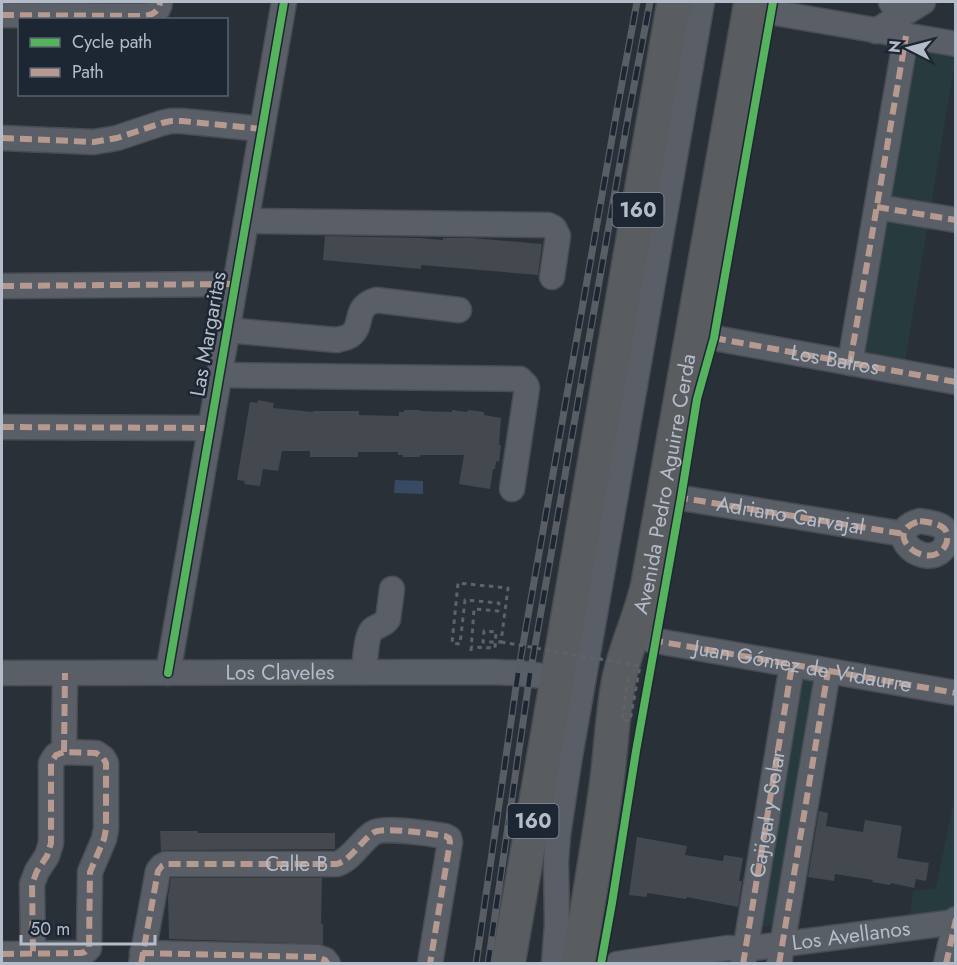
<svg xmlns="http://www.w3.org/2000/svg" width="957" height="965" viewBox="0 0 957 965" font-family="Jost,sans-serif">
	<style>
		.green { fill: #273a3e }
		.water { fill: #384963 }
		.building { fill: #444950 }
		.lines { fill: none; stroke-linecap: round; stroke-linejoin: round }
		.minor-casing { stroke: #484c53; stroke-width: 27 }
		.highway-casing { stroke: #474c53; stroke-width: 36 }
		.path { stroke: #5d636a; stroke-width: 3; stroke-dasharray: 4.5 4.5; stroke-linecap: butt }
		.minor { stroke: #5a5e66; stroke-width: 24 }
		.highway { stroke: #5a5d60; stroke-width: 33 }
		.rail-casing { stroke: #595d64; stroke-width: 7 }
		.rail { stroke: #1d2633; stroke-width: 4.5; stroke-dasharray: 14; stroke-linecap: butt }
		.path-bridge { stroke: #5d636a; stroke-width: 3; stroke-dasharray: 4.5 4.5; stroke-linecap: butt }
		.quiet { stroke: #b69a8f; stroke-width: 6; stroke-dasharray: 12 6; stroke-linecap: butt }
		.cycleway-casing { stroke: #1d2633; stroke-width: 11 }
		.cycleway { stroke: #56b35d; stroke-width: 8 }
		.labels { text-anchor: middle; stroke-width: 5; stroke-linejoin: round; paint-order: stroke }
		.shield { fill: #1d2633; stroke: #878f9c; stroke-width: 1.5 }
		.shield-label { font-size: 20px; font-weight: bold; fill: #b4bcc9 }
		.street-label { font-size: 21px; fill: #b4bcc9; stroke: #1d2633 }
	</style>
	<rect width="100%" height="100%" fill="#2a3038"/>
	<g class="green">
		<polygon points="912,49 955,56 955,63 905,362 860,354"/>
		<polygon points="799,675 820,679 778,923 754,930"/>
		<polygon points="955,795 955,918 909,922 913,891 936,888"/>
	</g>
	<polygon class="water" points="395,480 423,481 423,494 394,493"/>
	<g class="building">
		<polygon points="325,236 419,238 443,240 443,238 472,238 542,244 538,275 421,265 421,269 323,260"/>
		<polygon points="258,400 274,403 273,408 313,412 313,411 359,411 359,415 399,416 399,412 404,412 404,410 420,410 420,411 452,412 452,410 467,412 468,410 484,412 484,415 501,418 499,445 501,445 499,462 496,461 495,469 493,469 490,489 459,484 464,455 420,455 420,457 403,457 403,455 398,455 398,452 358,452 358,457 310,457 310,451 282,451 278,471 263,469 260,486 244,484 245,481 237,480 250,402 257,403"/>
		<polygon points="819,811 828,813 826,826 863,832 865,820 902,826 897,858 929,863 926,881 916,879 914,888 891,883 890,885 872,882 873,880 835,874 834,881 808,877"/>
		<polygon points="160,831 198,831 198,833 335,833 335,849 166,850 161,851"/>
		<polygon points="637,837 687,846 685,855 723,861 724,855 743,858 739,881 742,881 738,907 687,897 686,899 647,893 647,897 629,895"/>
		<polygon points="171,878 322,878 321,924 323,924 323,944 169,939 168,897"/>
	</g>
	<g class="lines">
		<g class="minor-casing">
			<g id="minor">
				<polyline points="764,11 956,44"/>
				<path d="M2,15l142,1c9,-1 15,-5 16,-14"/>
				<polyline points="900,16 923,2"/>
				<polyline points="876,31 900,16 891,2"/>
				<polyline points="2,138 94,142 117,138 162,123 171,121 182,121 262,129"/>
				<polyline points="877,207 956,220"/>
				<polyline points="246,221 548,225 554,228 558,236 552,277"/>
				<polyline points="2,286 235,284"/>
				<path d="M227,330l110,10c5,-2 11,-2 14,-5 14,-12 1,-27 25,-35l83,10"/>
				<polyline points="714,338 956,382"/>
				<polyline points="850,363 906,36"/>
				<polyline points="219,375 520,379 526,385 527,388 512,489"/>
				<polyline points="2,427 210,428"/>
				<polyline points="675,497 904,534"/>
				<path d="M920,521c12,2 30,3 27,19 0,4 -3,9 -7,12 -21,15 -58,-21 -20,-31z"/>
				<path id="s1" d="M651,640l305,53"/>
				<path d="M364,672c1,-9 2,-36 8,-42 6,-5 12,-5 16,-11l4,-30"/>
				<path id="s2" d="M2,673l491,-1 25,1 40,5"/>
				<polyline points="168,673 284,2"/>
				<polyline points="64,752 65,673"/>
				<polyline points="142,953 317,957 325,960 328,964"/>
				<polyline points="2,954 81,953 85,952 89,948 90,872 104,839 106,829 106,763 103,758 96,753 64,752 56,755 51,763 51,843 47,856 37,871 32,884 33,954"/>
				<path id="s3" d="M141,964l17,-93 4,-5 4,-2h171c15,-5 23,-22 36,-31 10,-7 58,1 72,3l4,2 1,4 -20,122"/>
				<polyline points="554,964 557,924 556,861 558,835 569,762 702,2"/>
				<path id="s4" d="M617,964l111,-16 17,1 211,-27"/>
				<path id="s5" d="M743,964l49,-299"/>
				<polyline points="779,964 828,671"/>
				<polyline points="946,964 956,919"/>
			</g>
		</g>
		<g class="highway-casing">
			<g id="highway">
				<polyline points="508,964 674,2"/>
				<path id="s6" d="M578,964c10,-59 20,-117 28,-176 5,-36 6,-73 13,-109 7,-33 22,-63 29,-95l103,-582"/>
			</g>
		</g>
		<polyline class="path" points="471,651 474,609 498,611 499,603 465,600 460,644 452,643 458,583 508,588 501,642 483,642 484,631 496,632 495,648 471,647"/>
		<use href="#minor" class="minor"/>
		<use href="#highway" class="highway"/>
		<g class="rail-casing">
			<g id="rail">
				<polyline points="476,964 518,673 617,110 637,2"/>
				<polyline points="488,964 530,674 629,112 650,2"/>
			</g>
		</g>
		<use href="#rail" class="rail"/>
		<polyline class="path-bridge" points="501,642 640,666 630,721 622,720 628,678"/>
		<g class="quiet">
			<path d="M2,15l142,1c9,-1 15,-5 16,-14"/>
			<polyline points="2,138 94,142 117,138 162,123 171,121 182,121 262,129"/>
			<polyline points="877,207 956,220"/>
			<polyline points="2,286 235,284"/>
			<path id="s7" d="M714,338l242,44"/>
			<polyline points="850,363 906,36"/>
			<polyline points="2,427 210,428"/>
			<path id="s8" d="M676,497l228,37"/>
			<path d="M920,521c12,2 30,3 27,19 0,4 -3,9 -7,12 -21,15 -58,-21 -20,-31z"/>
			<polyline points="651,640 956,693"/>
			<polyline points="64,752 65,673"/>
			<polyline points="142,953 317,957 325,960 328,964"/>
			<polyline points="2,954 81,953 85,952 89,948 90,872 104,839 106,829 106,763 103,758 96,753 64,752 56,755 51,763 51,843 47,856 37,871 32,884 33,954"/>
			<path d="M141,964l17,-93 4,-5 4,-2h171c15,-5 23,-22 36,-31 10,-7 58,1 72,3l4,2 1,4 -20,122"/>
			<polyline points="743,964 792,665"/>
			<polyline points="779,964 828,671"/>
			<polyline points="946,964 956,919"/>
		</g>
		<g class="cycleway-casing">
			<g id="cycleway">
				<polyline points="168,673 284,2"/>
				<polyline points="601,964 612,903 636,751 681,498 697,399 714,338 773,2"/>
			</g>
		</g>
		<use href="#cycleway" class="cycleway"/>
	</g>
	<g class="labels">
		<g class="shield">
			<rect x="612.5" y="193" width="51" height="34" rx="4.5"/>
			<rect x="507.5" y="804" width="51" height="34" rx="4.5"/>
		</g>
		<g class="shield-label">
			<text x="638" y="217">160</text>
			<text x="533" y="828">160</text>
		</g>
		<g class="street-label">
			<text transform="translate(208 334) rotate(-80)" y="7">Las Margaritas</text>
			<text dy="7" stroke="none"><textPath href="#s7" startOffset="123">Los Batros</textPath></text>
			<text dy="7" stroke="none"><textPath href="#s6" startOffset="489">Avenida Pedro Aguirre Cerda</textPath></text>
			<text dy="7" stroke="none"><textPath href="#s8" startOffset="116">Adriano Carvajal</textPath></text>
			<text dy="7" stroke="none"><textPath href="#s1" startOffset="154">Juan Gómez de Vidaurre</textPath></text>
			<text dy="7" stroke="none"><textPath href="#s2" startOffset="278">Los Claveles</textPath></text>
			<text dy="7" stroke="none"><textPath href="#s5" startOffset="152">Cajigal y Solar</textPath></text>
			<text dy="7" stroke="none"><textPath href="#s3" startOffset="236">Calle B</textPath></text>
			<text dy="7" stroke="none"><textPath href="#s4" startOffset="236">Los Avellanos</textPath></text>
		</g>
	</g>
	<rect width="957" height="965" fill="none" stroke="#b4bcc9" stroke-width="6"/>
	<rect x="18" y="18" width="210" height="78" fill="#1d2633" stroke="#59626f" stroke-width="1.5"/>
	<rect x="30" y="38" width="30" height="9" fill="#56b35d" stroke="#59626f" stroke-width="1.5"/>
	<text x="72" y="48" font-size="18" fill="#b4bcc9">Cycle path</text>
	<rect x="30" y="68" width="30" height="9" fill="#b69a8f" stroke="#59626f" stroke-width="1.5"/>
	<text x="72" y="78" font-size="18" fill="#b4bcc9">Path</text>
	<g transform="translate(909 48) rotate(276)" stroke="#1d2633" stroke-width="4.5" paint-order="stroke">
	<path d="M0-4.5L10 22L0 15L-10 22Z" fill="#b4bcc9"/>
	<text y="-9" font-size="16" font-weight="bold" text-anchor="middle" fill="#b4bcc9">N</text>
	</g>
	<path d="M21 935v9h134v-9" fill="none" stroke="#b4bcc9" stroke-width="3"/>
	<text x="30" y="935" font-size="18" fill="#b4bcc9" stroke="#1d2633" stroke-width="4.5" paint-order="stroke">50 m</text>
</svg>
